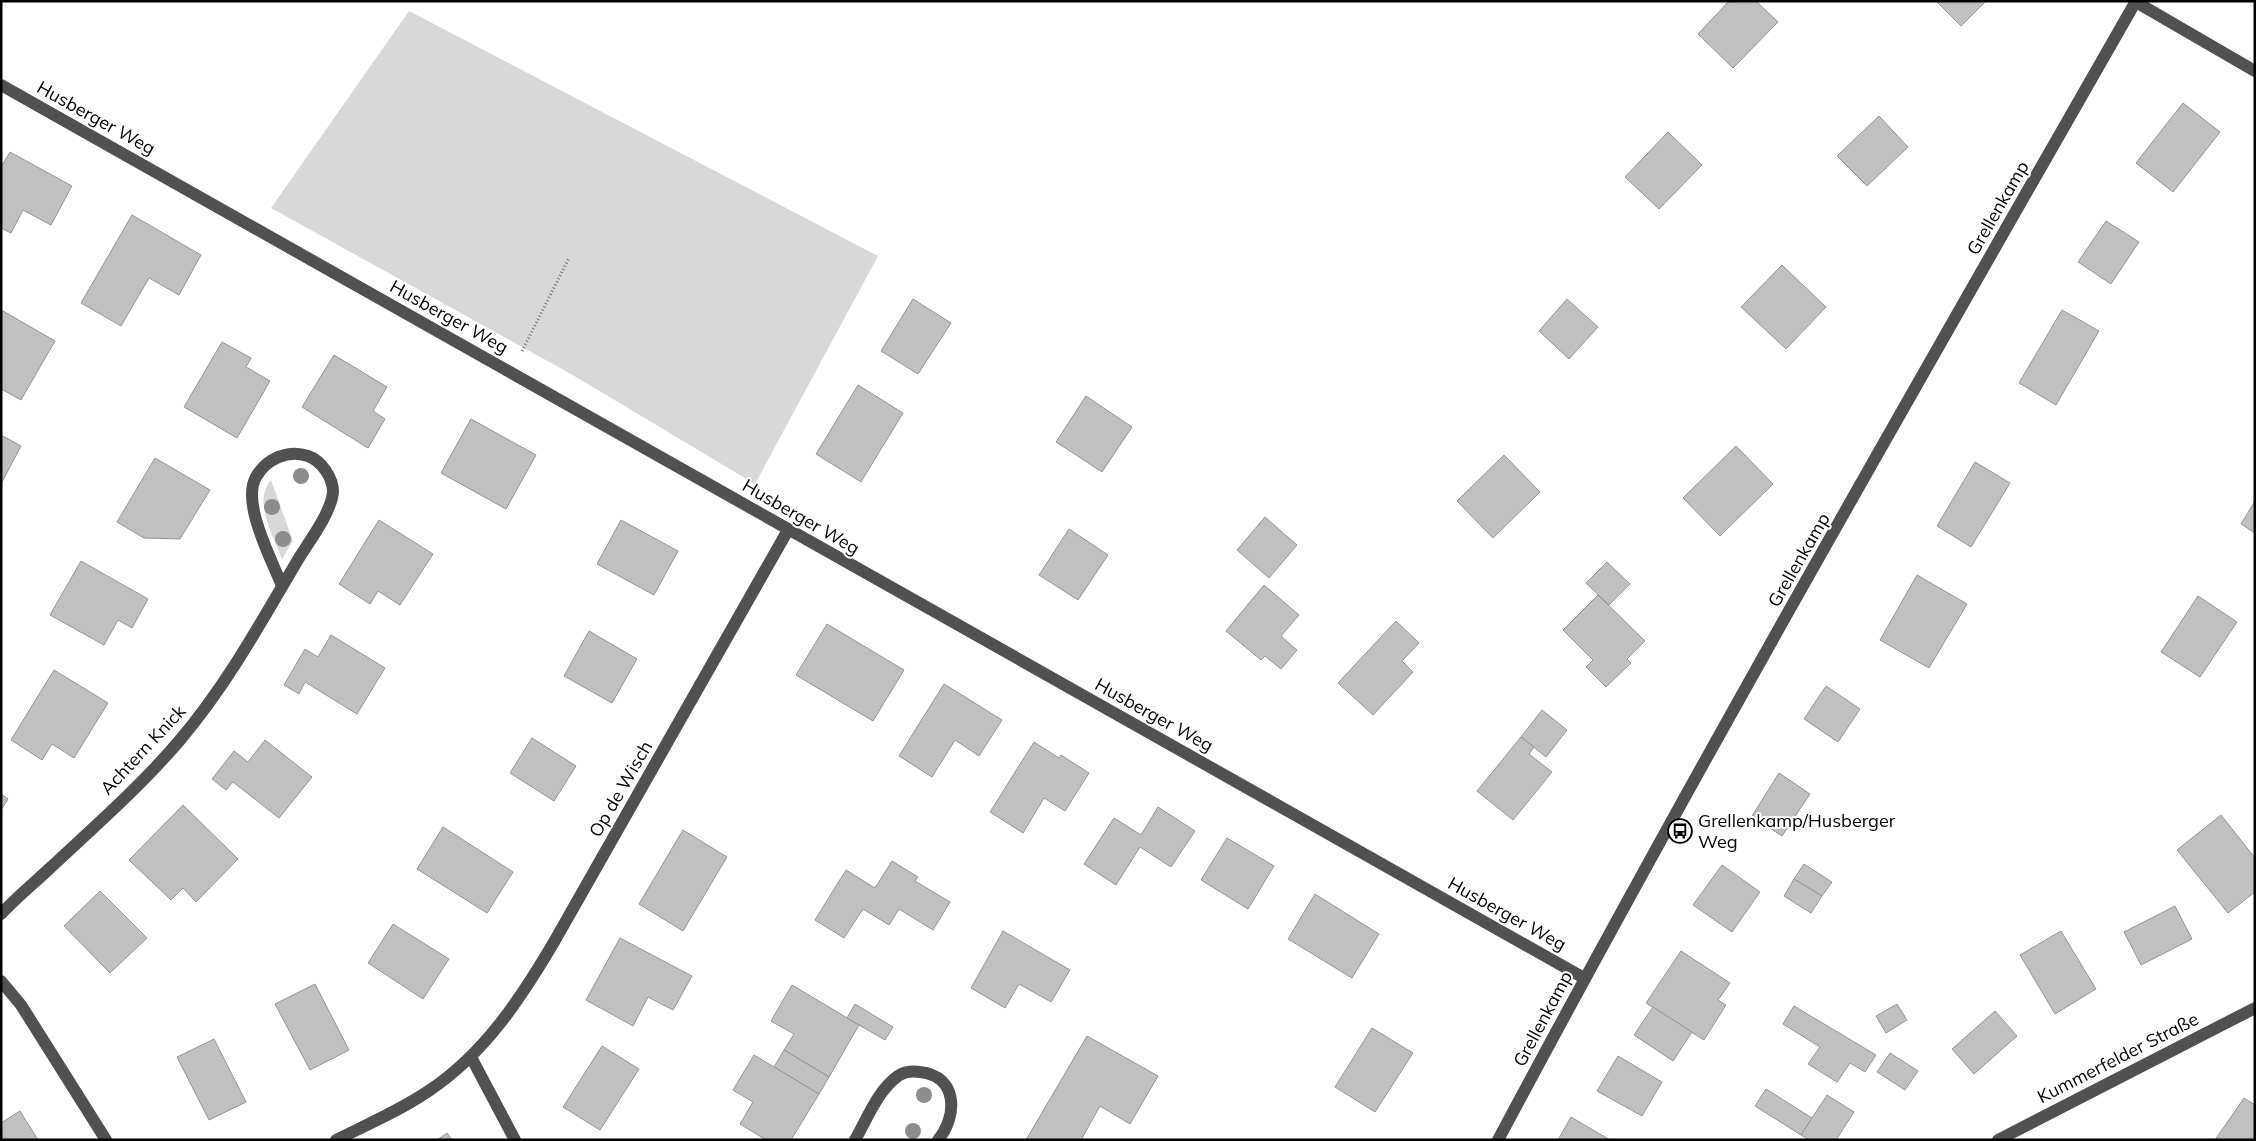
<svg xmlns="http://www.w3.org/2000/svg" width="2256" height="1141" viewBox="0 0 2256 1141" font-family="Mulish,sans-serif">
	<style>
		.green { fill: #d8d8d8 }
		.building { fill: #c0c0c0; stroke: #959595 }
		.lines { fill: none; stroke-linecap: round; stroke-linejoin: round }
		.path { stroke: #737373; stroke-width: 3; stroke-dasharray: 1 2.5; stroke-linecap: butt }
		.minor { stroke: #515151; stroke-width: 12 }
		.tree { fill: #8d8d8d }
		.labels { text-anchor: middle; stroke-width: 4; stroke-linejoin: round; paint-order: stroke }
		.street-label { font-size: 18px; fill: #000; stroke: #fff }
		.poi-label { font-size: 18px; fill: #000; stroke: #fff; text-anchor: start }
	</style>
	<rect width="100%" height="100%" fill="#fff"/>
	<g class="green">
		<polygon points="409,11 878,256 755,484 571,374 271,208"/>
		<path d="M271,480l22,61 -11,18c-8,-22 -30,-58 -11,-79z"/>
	</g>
	<g class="building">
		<polygon points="1729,1 1756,1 1778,22 1733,68 1698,34"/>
		<polygon points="1936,1 1986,1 1961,26"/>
		<polygon points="2183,103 2220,132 2173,192 2136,163"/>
		<polygon points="1879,116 1908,147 1867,186 1837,156"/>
		<polygon points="1668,132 1702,165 1659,209 1625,177"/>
		<polygon points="10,152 72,186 51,225 23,210 11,233 1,228 1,167"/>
		<polygon points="132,215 201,255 179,295 149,278 121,326 81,303"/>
		<polygon points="2106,221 2139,242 2111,284 2078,262"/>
		<polygon points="1782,265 1826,307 1786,349 1741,307"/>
		<polygon points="913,299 951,323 918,374 881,351"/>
		<polygon points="1567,299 1598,327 1569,359 1539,331"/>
		<polygon points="2062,310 2099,331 2056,405 2019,383"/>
		<polygon points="3,311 55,341 21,400 1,389 1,315"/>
		<polygon points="222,342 251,358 246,367 270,381 237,438 184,407"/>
		<polygon points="334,355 387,387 373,411 385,419 368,448 302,407"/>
		<polygon points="858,385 903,413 861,482 816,454"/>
		<polygon points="1086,396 1132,427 1102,472 1056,442"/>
		<polygon points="471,419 536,455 506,509 441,473"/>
		<polygon points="1,435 21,446 1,484"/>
		<polygon points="1736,446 1773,484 1720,536 1683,498"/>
		<polygon points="1504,455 1540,492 1493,538 1457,501"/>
		<polygon points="155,458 210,490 180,539 144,538 117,522"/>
		<polygon points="1975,462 2010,483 1971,547 1937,526"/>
		<polygon points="2255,501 2255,533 2241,524"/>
		<polygon points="1265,517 1297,545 1269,578 1237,550"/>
		<polygon points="379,520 433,554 400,605 378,591 370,604 339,584"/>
		<polygon points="621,520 678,551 654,595 597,564"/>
		<polygon points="1069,529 1108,555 1078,600 1039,575"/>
		<polygon points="81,561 148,599 132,628 118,620 104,645 50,615"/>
		<polygon points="1607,562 1630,584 1609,605 1586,583"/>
		<polygon points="1917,575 1967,604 1929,668 1880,640"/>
		<polygon points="1264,585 1299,615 1281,636 1297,650 1281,669 1265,656 1261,660 1226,631"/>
		<polygon points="1598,595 1645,641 1627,659 1631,663 1606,687 1586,667 1593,660 1563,630"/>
		<polygon points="2198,596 2237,622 2200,677 2161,652"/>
		<polygon points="1396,621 1419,643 1402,661 1413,672 1373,715 1338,683"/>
		<polygon points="827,624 904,670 873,721 796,675"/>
		<polygon points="589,631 637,659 612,703 564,676"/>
		<polygon points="331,635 385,668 357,714 305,682 299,694 284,685 305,649 318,657"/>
		<polygon points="54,670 108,703 74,758 52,744 42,760 11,740"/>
		<polygon points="944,684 1002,720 979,756 955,740 932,777 899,756"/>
		<polygon points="1826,686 1860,709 1838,742 1804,719"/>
		<polygon points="1542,710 1567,730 1546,757 1521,737"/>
		<polygon points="1521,737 1534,747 1529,754 1552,772 1513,820 1477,791"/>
		<polygon points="532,738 576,766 554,801 510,773"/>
		<polygon points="265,740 312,777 279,818 233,782 226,790 212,779 234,751 248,762"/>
		<polygon points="1034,742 1059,758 1061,755 1089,773 1065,811 1044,798 1023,833 990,812"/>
		<polygon points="1779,773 1810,794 1782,836 1752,816"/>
		<polygon points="1,794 8,799 1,810"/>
		<polygon points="183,805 238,859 196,902 183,888 171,900 129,860"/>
		<polygon points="1158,807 1195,831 1171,867 1140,847 1116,885 1084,864 1114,818 1141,835"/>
		<polygon points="2221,815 2255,858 2255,892 2228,913 2177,850"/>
		<polygon points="443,827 513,872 487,913 417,869"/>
		<polygon points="683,830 727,857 683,931 639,904"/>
		<polygon points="1227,838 1274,866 1248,909 1201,880"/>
		<polygon points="892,861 918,877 915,881 950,902 933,930 899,909 889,925 863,909 844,938 815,920 846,870 875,888"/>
		<polygon points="1804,864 1832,882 1822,896 1794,879"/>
		<polygon points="1722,865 1760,892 1732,932 1693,905"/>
		<polygon points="1794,879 1822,896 1811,913 1784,896"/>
		<polygon points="100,891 147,938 110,973 64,926"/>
		<polygon points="1315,894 1379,934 1352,978 1288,939"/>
		<polygon points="2175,906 2192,939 2141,965 2124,932"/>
		<polygon points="393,924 449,959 423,999 368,963"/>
		<polygon points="1003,931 1070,970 1051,1002 1019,984 1005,1008 971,988"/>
		<polygon points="2061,931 2096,989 2055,1014 2020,955"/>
		<polygon points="620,938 692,976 673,1010 648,997 633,1026 586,1000"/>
		<polygon points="1681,951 1730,983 1718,1000 1726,1005 1704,1040 1646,1003"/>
		<polygon points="315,984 349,1050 310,1070 275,1004"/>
		<polygon points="792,985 859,1025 829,1077 784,1050 794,1034 771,1021"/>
		<polygon points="855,1004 893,1027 885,1040 847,1018"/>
		<polygon points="1897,1004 1907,1020 1886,1033 1876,1016"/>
		<polygon points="1794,1006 1876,1055 1865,1072 1850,1063 1837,1082 1808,1064 1820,1047 1783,1024"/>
		<polygon points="1653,1007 1692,1032 1673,1061 1634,1035"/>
		<polygon points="1995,1011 2017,1036 1974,1074 1952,1049"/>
		<polygon points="1372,1028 1413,1053 1375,1112 1335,1087"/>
		<polygon points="1087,1036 1158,1076 1130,1124 1100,1106 1081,1140 1026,1140"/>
		<polygon points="214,1039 246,1102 209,1120 177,1057"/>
		<polygon points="602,1046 639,1069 600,1130 563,1107"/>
		<polygon points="784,1050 829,1077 819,1094 774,1067"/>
		<polygon points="1890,1053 1918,1071 1905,1090 1877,1072"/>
		<polygon points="754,1055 819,1094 791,1140 766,1140 740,1124 753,1102 733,1090"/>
		<polygon points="1618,1056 1662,1082 1642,1116 1597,1091"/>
		<polygon points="1766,1089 1812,1118 1801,1135 1755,1106"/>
		<polygon points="1827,1095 1854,1112 1836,1140 1809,1140 1801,1135"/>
		<polygon points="2244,1098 2255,1105 2255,1140 2215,1140"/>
		<polygon points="20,1111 38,1140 1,1140 1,1123"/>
		<polygon points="1571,1117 1610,1140 1558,1140"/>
		<polygon points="447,1133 452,1140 437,1140"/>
	</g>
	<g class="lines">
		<polyline class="path" points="522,351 569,258"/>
		<g class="minor">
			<polyline points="2136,2 2255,71"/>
			<polyline points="1,85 1584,978"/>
			<path d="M1,914c15,-16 32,-30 48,-45 45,-42 91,-82 131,-129 46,-54 80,-116 116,-177 11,-19 35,-49 37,-71 0,-14 -11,-31 -25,-36 -20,-7 -42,3 -52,21 -15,26 16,83 26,109"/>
			<polyline points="1,981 21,1005 106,1140"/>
			<polyline points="471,1057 515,1140"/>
			<path d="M336,1140c32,-16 65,-30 94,-50 55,-37 91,-92 124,-148l234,-412"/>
			<path d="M855,1140c12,-21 23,-50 43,-64 6,-4 15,-5 22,-4 38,4 38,44 18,68"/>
			<path d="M1498,1140c205,-384 422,-761 638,-1139"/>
			<polyline points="1998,1140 2255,1008"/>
		</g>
	</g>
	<g class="tree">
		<circle cx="301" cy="476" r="8"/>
		<circle cx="272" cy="507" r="8"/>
		<circle cx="283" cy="539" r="8"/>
		<circle cx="924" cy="1095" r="8"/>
		<circle cx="913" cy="1131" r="8"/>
	</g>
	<defs>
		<g id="bus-ring" transform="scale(1.25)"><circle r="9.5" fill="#fff" stroke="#000" stroke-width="1.5"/><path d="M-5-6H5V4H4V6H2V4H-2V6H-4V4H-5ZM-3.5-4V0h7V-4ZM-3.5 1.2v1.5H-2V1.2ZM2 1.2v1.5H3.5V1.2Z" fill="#000"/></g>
	</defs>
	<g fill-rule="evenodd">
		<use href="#bus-ring" x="1680" y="831"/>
	</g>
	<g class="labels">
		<g class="street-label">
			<text transform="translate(96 118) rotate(29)" y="6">Husberger Weg</text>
			<text transform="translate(1998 208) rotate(-60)" y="6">Grellenkamp</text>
			<text transform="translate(449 317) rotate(29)" y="6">Husberger Weg</text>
			<text transform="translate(801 517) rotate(30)" y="6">Husberger Weg</text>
			<text transform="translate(1799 560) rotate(-60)" y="6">Grellenkamp</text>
			<text transform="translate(1154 715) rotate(29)" y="6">Husberger Weg</text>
			<text transform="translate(143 750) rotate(-47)" y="6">Achtern Knick</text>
			<text transform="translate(621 789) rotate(-60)" y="6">Op de Wisch</text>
			<text transform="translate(1507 914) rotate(29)" y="6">Husberger Weg</text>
			<text transform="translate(1543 1019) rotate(-62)" y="6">Grellenkamp</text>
			<text transform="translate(2118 1058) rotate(-27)" y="6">Kummerfelder Straße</text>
		</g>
		<g class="poi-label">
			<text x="1698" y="827">Grellenkamp/Husberger<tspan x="1698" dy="21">Weg</tspan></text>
		</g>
	</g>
	<rect width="2256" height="1141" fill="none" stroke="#000000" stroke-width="5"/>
</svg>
